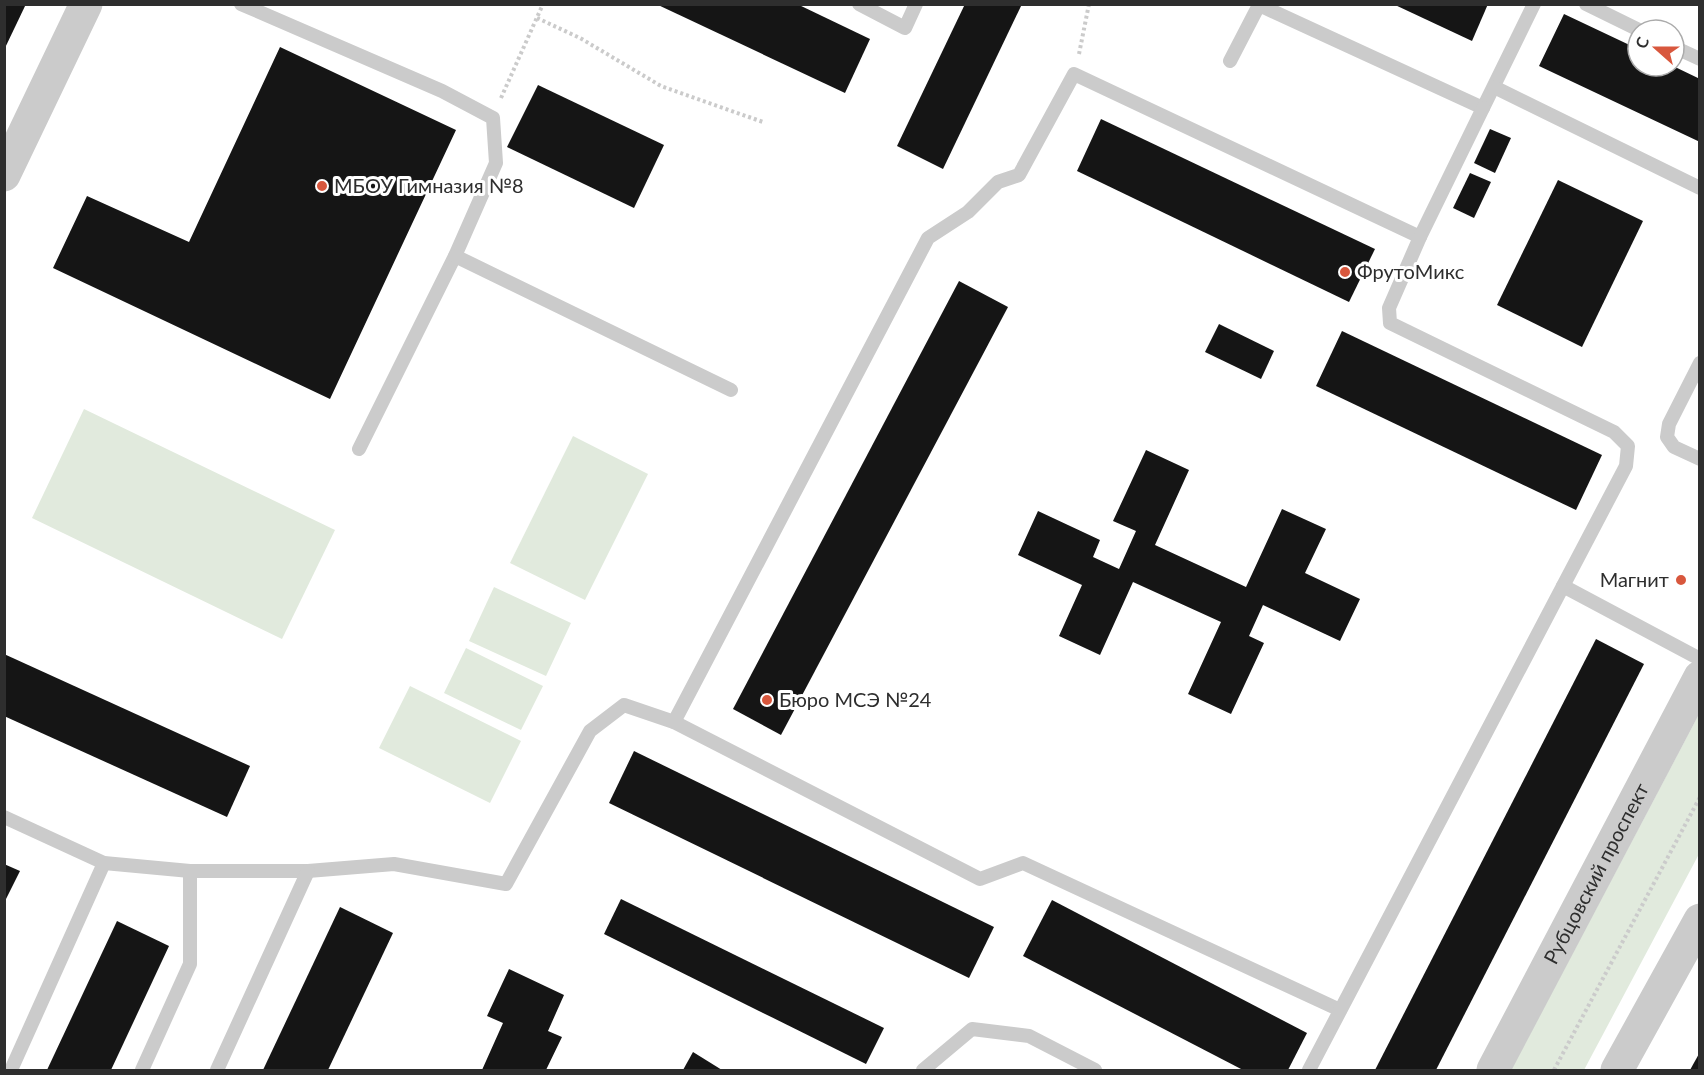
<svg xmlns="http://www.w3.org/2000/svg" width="1704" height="1075" viewBox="0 0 1704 1075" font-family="Lato,sans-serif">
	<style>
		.green { fill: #e1eadd }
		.building { fill: #151515 }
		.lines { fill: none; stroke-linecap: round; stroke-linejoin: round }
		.path { stroke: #cbcbcb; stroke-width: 4; stroke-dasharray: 3 3; stroke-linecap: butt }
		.service { stroke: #cbcbcb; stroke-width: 14 }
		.tertiary { stroke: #cbcbcb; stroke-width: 33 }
		.poi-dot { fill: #d8573d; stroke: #fff; stroke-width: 2 }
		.labels { text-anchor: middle; stroke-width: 6; stroke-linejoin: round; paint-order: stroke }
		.poi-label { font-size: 20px; fill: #2e2e2e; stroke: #fff; text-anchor: start }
		.street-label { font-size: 20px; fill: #2e2e2e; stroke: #fff }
	</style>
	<rect width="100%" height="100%" fill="#fff"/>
	<g class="green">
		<polygon points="84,409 335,530 282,639 32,518"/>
		<polygon points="573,436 648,474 585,600 510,563"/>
		<polygon points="494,587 571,623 546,676 469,641"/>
		<polygon points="466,648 543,686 521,730 444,693"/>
		<polygon points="410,686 521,741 490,803 379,748"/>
		<polygon points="1699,714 1699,854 1584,1070 1511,1070"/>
	</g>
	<g class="building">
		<polygon points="4,4 26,4 4,50"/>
		<polygon points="656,4 797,4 870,39 845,93"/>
		<polygon points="965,4 1022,4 943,169 897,146"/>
		<polygon points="1393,4 1488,4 1472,41"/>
		<polygon points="1564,14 1638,49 1638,66 1673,66 1700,79 1700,142 1539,66"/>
		<polygon points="280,47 456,130 330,399 53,268 87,196 189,242"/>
		<polygon points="538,85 664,145 634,208 507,147"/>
		<polygon points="1101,119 1375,249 1349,302 1077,171"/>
		<polygon points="1490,129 1511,138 1495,173 1474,163"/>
		<polygon points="1470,173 1491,182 1474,218 1453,208"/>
		<polygon points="1558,180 1643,221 1582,347 1497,305"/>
		<polygon points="959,281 1008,307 781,735 733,709"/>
		<polygon points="1219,324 1274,351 1261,379 1205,352"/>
		<polygon points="1342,331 1602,455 1576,510 1316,386"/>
		<polygon points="1146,450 1189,470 1155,545 1246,587 1282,509 1326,529 1305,573 1360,599 1340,641 1263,605 1249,636 1264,643 1231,714 1188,694 1221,622 1133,582 1100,655 1059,636 1082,585 1018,555 1038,511 1100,540 1093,557 1119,569 1136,531 1113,521"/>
		<polygon points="1596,639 1644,664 1436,1070 1375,1070"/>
		<polygon points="4,654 250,766 227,817 4,716"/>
		<polygon points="634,751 994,927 969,978 609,803"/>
		<polygon points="4,864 20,871 4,903"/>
		<polygon points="621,899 884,1028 866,1064 604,934"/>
		<polygon points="1052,900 1307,1033 1288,1070 1243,1070 1023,956"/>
		<polygon points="340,907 393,933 328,1070 263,1070"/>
		<polygon points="117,921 169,946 111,1070 47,1070"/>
		<polygon points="509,969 564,995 548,1031 562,1037 546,1070 482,1070 503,1023 487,1016"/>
		<polygon points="693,1052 722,1070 683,1070"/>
		<polygon points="1700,1052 1700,1070 1690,1070"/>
	</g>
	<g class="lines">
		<g class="path">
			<polyline points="537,18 580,38 661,86 763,122"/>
			<polyline points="1079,54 1089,4"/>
			<polyline points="501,98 543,4"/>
			<polyline points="1554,1070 1700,797"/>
		</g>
		<g class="service">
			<polyline points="241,4 442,91 493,118 496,163 455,256 359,449"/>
			<polyline points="859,4 905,28 916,4"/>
			<polyline points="1586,4 1639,30"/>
			<polyline points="1674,47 1700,59"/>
			<polyline points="1230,61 1259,5 1483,108 1534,4"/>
			<polyline points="1494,87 1700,188"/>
			<polyline points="455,256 731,390"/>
			<polyline points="1700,363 1669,424 1667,437 1674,447 1700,459"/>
			<polyline points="1563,586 1700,659"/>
			<polyline points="674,722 928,238 968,212 998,182 1019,175 1074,74 1420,237"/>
			<polyline points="4,817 104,863 190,871 308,871 394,864 506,884 590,731 624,705 674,722 980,879 1023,863 1340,1010"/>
			<polyline points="11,1070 104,863"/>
			<polyline points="142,1070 190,964 190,871"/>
			<polyline points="217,1070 308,871"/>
			<polyline points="923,1070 972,1029 1029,1036 1095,1070"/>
			<polyline points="1309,1070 1626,466 1628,446 1614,432 1390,323 1389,308 1420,237 1483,108"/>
		</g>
		<g class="tertiary">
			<polyline points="4,175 86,4"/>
			<path id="s1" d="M1493,1070l207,-393"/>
			<polyline points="1617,1070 1700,920"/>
		</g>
	</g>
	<g class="poi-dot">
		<circle cx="322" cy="186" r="6"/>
		<circle cx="1345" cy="272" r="6"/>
		<circle cx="1681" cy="580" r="6"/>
		<circle cx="767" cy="700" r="6"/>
	</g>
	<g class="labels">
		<g class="poi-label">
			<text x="334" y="193">МБОУ Гимназия №8</text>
			<text x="1357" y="279">ФрутоМикс</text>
			<text x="1669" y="587" text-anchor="end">Магнит</text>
			<text x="779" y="707">Бюро МСЭ №24</text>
		</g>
		<g class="street-label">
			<text dy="7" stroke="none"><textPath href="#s1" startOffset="222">Рубцовский проспект</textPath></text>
		</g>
	</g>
	<rect width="1704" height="1075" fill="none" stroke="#2e2e2e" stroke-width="12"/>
	<g transform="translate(1656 48) rotate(291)"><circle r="28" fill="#ffffff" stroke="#ababab" stroke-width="1.5"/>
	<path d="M0-4.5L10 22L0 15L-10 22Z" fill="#d8573d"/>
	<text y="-9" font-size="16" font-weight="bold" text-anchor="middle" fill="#2e2e2e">С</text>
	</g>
</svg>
